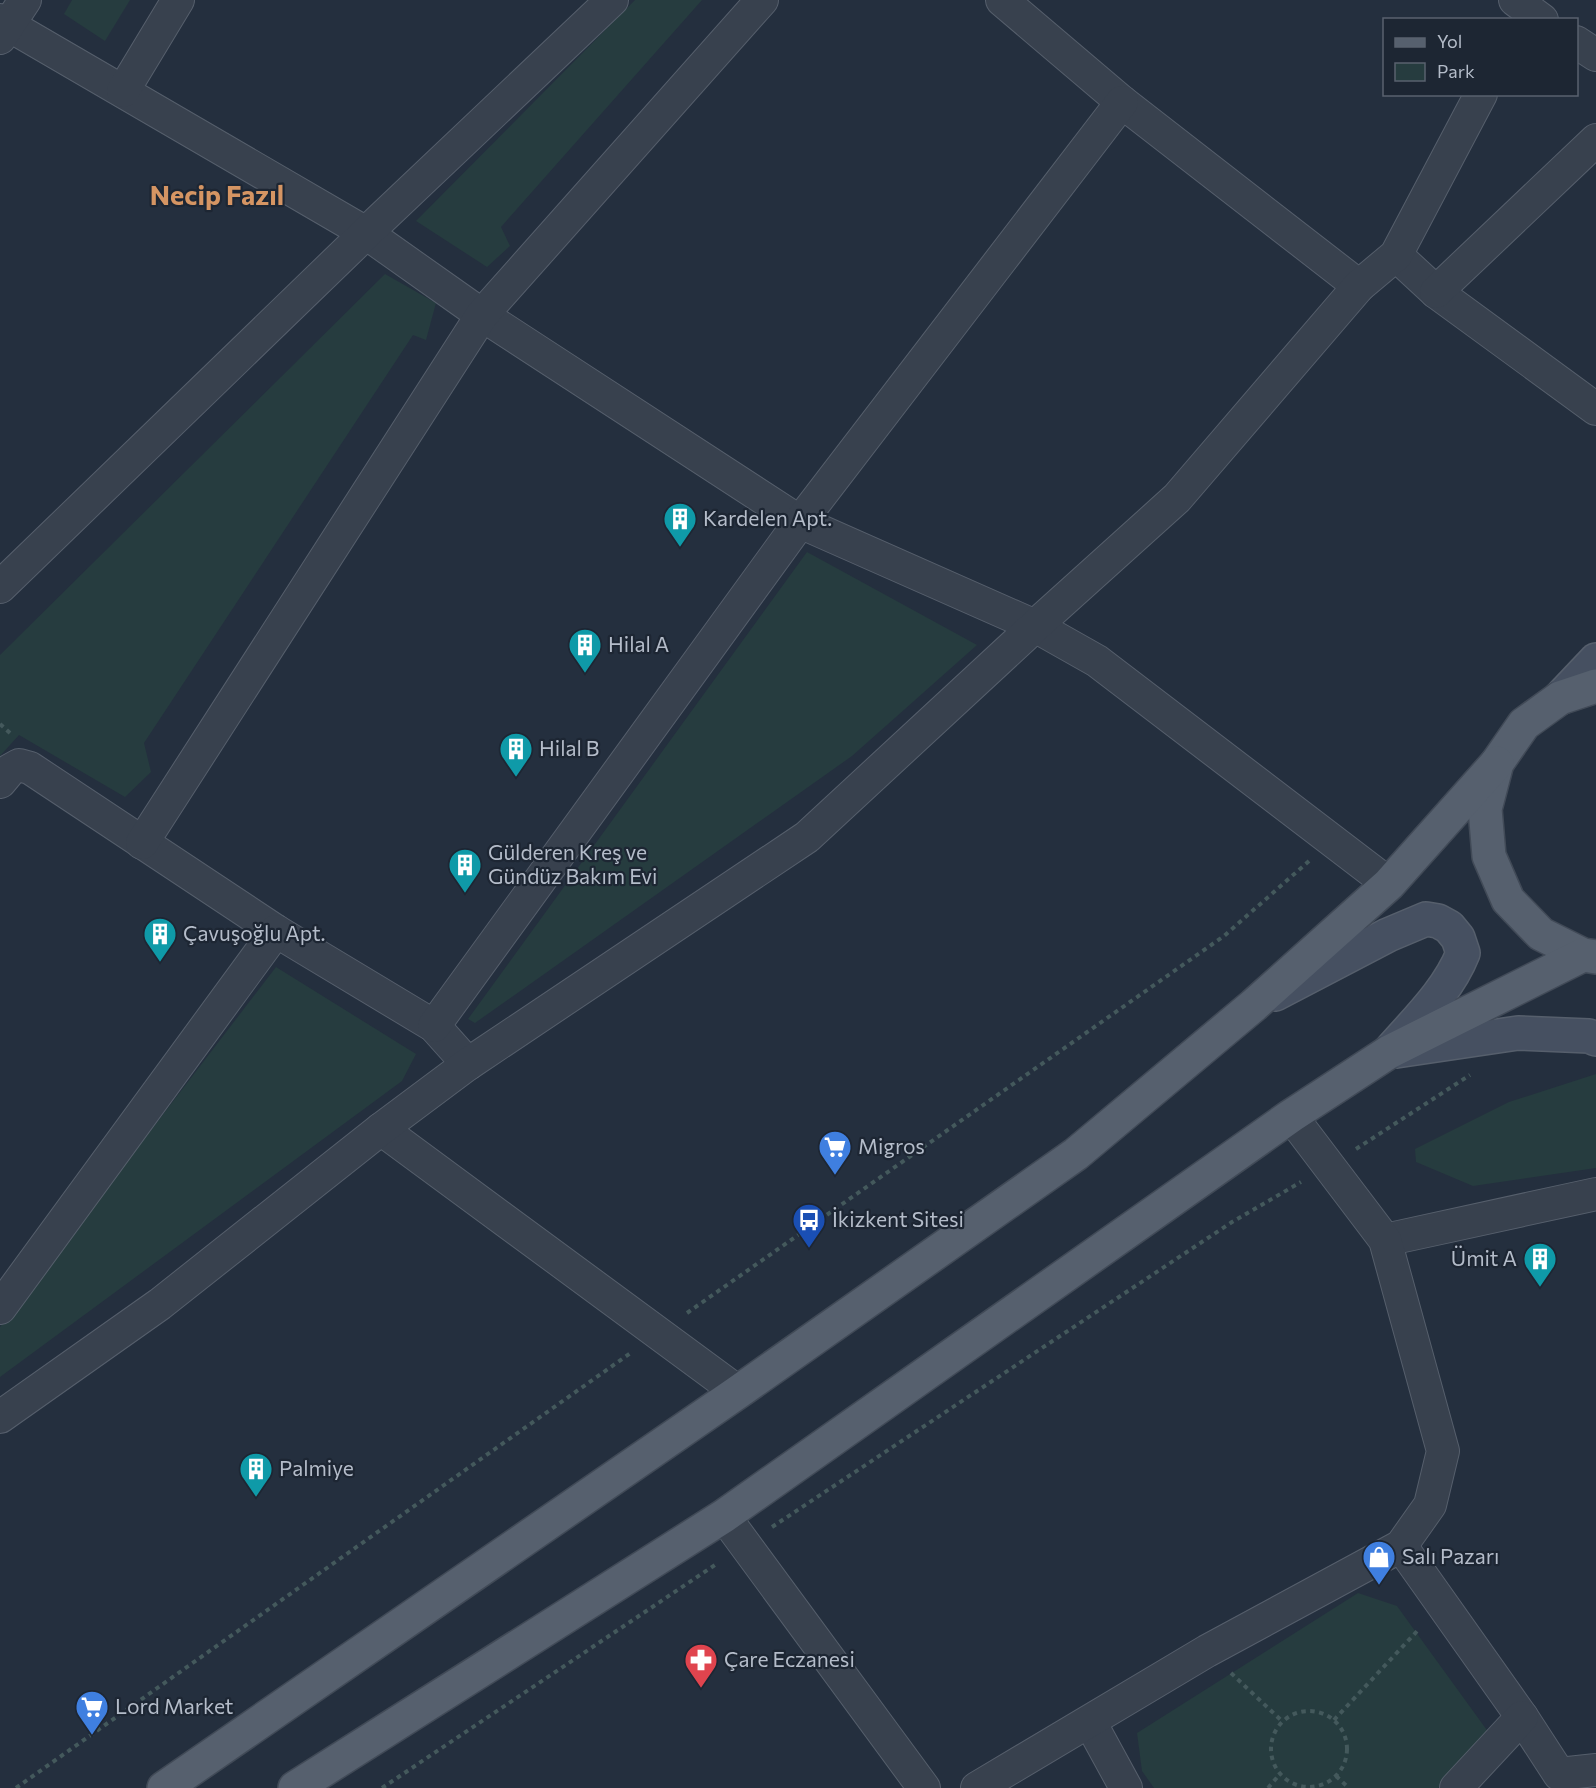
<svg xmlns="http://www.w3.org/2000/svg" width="1596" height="1788" viewBox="0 0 1596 1788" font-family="Commissioner,sans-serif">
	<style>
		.green { fill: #263c3f }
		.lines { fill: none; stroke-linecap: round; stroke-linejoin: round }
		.street-casing { stroke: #565f6c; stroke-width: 34 }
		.secondary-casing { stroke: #565f6c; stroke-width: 36 }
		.primary-casing { stroke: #414a57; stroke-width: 36 }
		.path { stroke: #44595c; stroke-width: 4; stroke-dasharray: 4.5 4.5; stroke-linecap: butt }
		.street { stroke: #38414e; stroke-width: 32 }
		.secondary { stroke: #465061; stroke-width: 33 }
		.primary { stroke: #56606e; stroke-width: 33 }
		.labels { text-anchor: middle; stroke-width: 4.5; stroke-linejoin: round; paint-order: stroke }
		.poi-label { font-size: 21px; fill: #b4bcc9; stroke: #1d2633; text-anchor: start }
		.district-label { font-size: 27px; font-weight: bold; fill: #d59563; stroke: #1d2633 }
	</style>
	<rect width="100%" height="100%" fill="#242f3e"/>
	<g class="green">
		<polygon points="72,0 130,0 105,41 64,14"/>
		<polygon points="635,0 702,0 501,227 510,246 487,267 416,221"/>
		<polygon points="385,274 436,303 426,340 413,335 144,743 151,772 125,797 19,735 0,756 0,655"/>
		<polygon points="807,552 977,645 852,756 475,1023 468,1019"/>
		<polygon points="276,967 416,1054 402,1081 0,1377 0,1327"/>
		<polygon points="1596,1074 1596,1168 1473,1186 1416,1162 1415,1149 1509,1102"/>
		<polygon points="1358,1593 1397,1606 1489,1733 1438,1788 1154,1788 1142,1771 1137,1733"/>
	</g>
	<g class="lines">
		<g class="street-casing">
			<g id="street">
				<polyline points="1002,0 1122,102 1359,286"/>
				<polyline points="1515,0 1542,20"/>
				<polyline points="0,20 366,233 482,315 800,522 1035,626 1097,661 1389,884"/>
				<polyline points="0,38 25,0"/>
				<polyline points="1576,42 1596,55"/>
				<polyline points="123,91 178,0"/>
				<polyline points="1396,255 1436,292 1596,409"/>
				<polyline points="1436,292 1596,140"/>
				<polyline points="0,587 366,233 612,0"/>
				<polyline points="0,782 10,770 19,765 30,768 276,931 434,1026 468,1064"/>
				<polyline points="142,843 482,315 762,0"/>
				<polyline points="434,1026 800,522 1122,102"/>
				<polyline points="381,1129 738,1392"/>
				<polyline points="1385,1240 1596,1194"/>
				<polyline points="0,1308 276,931"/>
				<polyline points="0,1417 160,1304 381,1129 468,1064 807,837 1035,626 1177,498 1359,286 1396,255 1481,94"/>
				<polyline points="724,1516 924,1788"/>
				<polyline points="1401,1546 1522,1717 1559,1774 1596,1770"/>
				<polyline points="1090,1722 1126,1788"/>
				<polyline points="977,1788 1207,1651 1401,1546 1430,1505 1443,1451 1385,1240 1291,1116"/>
				<polyline points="1456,1788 1522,1717"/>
			</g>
		</g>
		<g class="secondary-casing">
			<g id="secondary">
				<polyline points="1560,698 1596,660"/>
				<path d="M1275,994l113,-59 38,-16 12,2 11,6 9,11 5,15c-15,38 -47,68 -74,99"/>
				<polyline points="1396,1051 1518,1033 1589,1036 1596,1039"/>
			</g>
		</g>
		<g class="primary-casing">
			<g id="primary">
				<polyline points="1596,686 1560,698 1524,724 1497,763 1485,809 1489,856 1508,900 1541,934 1583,955 1596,957"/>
				<polyline points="164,1788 738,1392 1076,1154 1254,1005 1389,884 1497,763"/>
				<polyline points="295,1788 724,1516 1291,1116 1389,1052 1583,955"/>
			</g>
		</g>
		<g class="path">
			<polyline points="0,724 11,734"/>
			<polyline points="1356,1149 1470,1075"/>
			<polyline points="687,1313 1224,936 1309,861"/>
			<polyline points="772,1527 1232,1222 1301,1182"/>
			<polyline points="1231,1673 1283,1722"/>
			<circle cx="1309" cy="1749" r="38"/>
			<polyline points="1334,1720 1420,1628"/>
			<polyline points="1336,1776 1349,1788"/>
			<polyline points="16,1788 632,1352"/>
			<polyline points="382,1788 718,1563"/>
			<polyline points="1268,1788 1280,1774"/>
		</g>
		<use href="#street" class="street"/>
		<use href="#secondary" class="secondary"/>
		<use href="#primary" class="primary"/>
	</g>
	<defs>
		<g id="building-pin" transform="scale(1.725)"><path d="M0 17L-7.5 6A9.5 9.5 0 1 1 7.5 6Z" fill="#0f9aa8" stroke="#1d2633"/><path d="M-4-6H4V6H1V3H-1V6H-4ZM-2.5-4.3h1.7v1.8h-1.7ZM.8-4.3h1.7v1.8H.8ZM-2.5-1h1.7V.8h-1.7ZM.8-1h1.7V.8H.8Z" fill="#fff"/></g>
		<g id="supermarket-pin" transform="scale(1.725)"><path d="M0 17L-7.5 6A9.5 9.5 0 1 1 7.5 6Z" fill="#3f7fe0" stroke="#1d2633"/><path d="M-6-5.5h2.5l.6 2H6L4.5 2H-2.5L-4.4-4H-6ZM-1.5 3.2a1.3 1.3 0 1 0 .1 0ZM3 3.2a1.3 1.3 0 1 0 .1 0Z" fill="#fff"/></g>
		<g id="bus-pin" transform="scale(1.725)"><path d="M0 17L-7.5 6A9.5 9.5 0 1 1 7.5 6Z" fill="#1a4fb4" stroke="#1d2633"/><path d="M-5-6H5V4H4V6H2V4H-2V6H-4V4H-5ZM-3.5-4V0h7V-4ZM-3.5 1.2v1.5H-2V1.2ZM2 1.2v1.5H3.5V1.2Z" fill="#fff"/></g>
		<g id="shop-pin" transform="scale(1.725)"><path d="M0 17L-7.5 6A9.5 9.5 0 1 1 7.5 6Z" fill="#3f7fe0" stroke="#1d2633"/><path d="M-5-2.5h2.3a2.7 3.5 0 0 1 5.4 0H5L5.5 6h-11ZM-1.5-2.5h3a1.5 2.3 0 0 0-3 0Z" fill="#fff"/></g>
		<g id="pharmacy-pin" transform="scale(1.725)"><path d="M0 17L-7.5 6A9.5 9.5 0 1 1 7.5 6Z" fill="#e0444e" stroke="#1d2633"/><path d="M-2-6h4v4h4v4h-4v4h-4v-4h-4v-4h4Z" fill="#fff"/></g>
	</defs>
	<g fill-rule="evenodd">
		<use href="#building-pin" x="680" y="519"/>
		<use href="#building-pin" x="585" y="645"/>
		<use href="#building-pin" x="516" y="749"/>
		<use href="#building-pin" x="465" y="865"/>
		<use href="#building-pin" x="160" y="934"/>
		<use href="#supermarket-pin" x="835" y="1147"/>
		<use href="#bus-pin" x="809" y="1220"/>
		<use href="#building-pin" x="1540" y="1259"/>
		<use href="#building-pin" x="256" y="1469"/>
		<use href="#shop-pin" x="1379" y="1557"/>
		<use href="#pharmacy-pin" x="701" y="1660"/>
		<use href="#supermarket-pin" x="92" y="1707"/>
	</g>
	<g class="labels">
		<g class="poi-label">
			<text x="703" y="526">Kardelen Apt.</text>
			<text x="608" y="652">Hilal A</text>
			<text x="539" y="756">Hilal B</text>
			<text x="488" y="860">Gülderen Kreş ve<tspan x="488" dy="24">Gündüz Bakım Evi</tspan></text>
			<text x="183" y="941">Çavuşoğlu Apt.</text>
			<text x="858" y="1154">Migros</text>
			<text x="832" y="1227">İkizkent Sitesi</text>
			<text x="1517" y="1266" text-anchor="end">Ümit A</text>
			<text x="279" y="1476">Palmiye</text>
			<text x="1402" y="1564">Salı Pazarı</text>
			<text x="724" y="1667">Çare Eczanesi</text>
			<text x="115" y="1714">Lord Market</text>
		</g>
		<g class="district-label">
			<text x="217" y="205">Necip Fazıl</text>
		</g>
	</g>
	<rect x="1383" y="18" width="195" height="78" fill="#1d2633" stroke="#59626f" stroke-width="1.5"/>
	<rect x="1395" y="38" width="30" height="9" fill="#56606e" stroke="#59626f" stroke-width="1.5"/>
	<text x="1437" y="48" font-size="18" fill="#b4bcc9">Yol</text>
	<rect x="1395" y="63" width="30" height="18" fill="#263c3f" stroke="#59626f" stroke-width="1.5"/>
	<text x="1437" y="78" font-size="18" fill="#b4bcc9">Park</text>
</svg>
